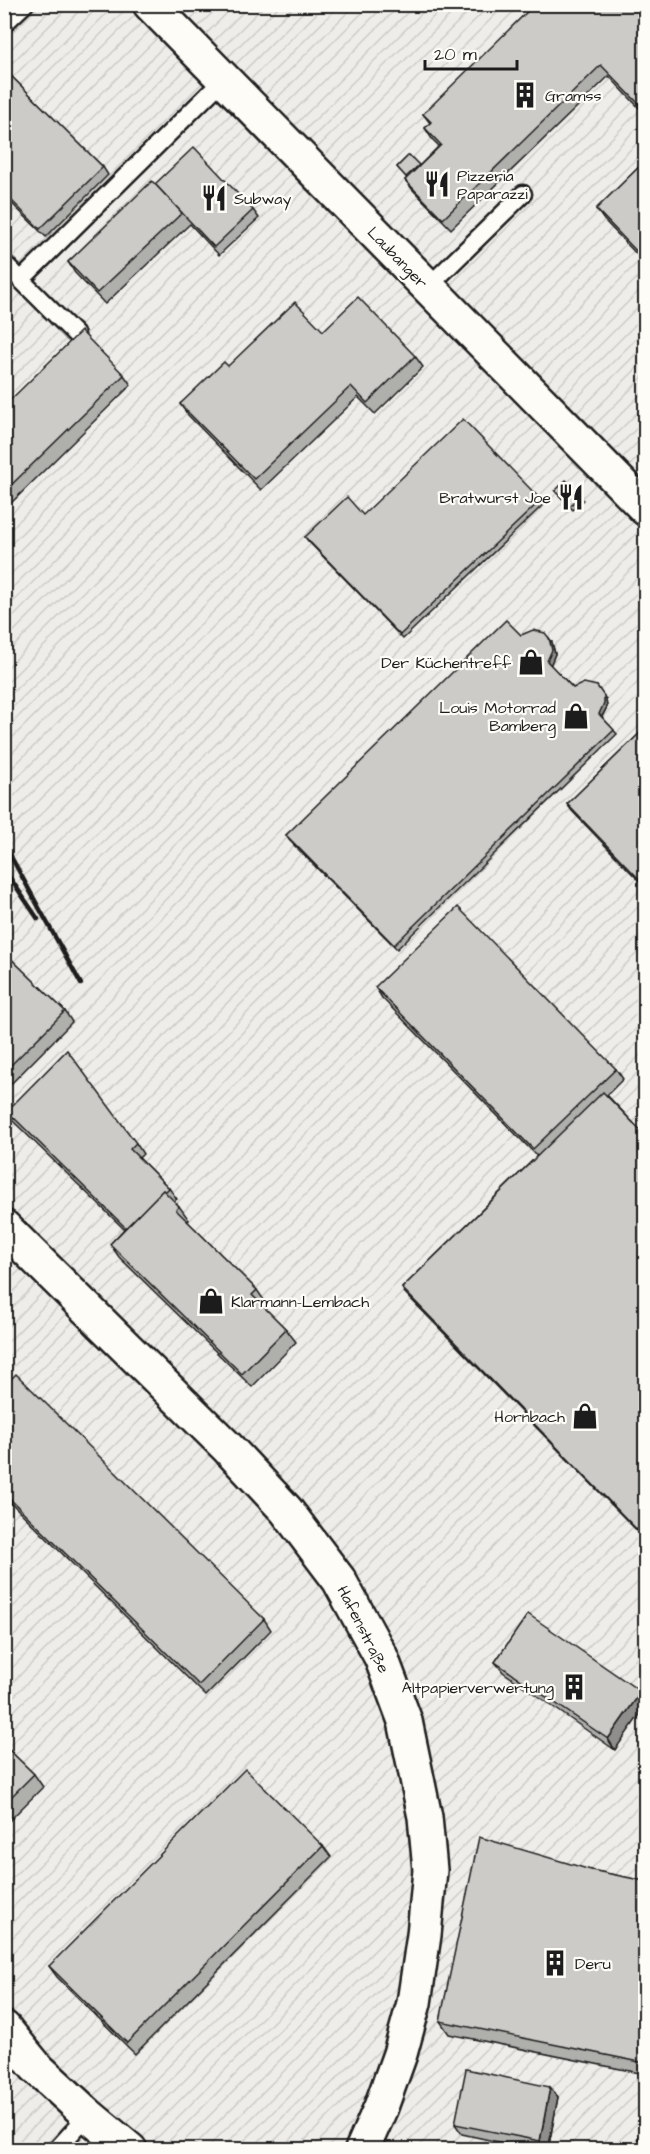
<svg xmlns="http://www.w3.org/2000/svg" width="650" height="2154" viewBox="0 0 650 2154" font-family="'Architects Daughter',sans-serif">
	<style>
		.industrial { fill: url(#industrial-furrows) }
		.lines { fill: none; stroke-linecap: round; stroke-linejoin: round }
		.lane-casing { stroke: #1c1c1c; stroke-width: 21 }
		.street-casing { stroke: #1c1c1c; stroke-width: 38 }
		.secondary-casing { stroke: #1c1c1c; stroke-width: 38 }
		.lane { stroke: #fdfcf7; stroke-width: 16 }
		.street { stroke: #fdfcf7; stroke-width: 33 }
		.secondary { stroke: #fdfcf7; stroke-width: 33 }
		.rail { stroke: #1c1c1c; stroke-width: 4.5 }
		.wall { fill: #afafac; stroke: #1c1c1c; stroke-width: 1.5 }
		.shaded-wall { fill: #8f8e8c; stroke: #1c1c1c; stroke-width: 1.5 }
		.building { fill: #cccbc8; stroke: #1c1c1c; stroke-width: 1.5 }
		.labels { text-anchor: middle; stroke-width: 4.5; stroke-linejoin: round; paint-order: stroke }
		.poi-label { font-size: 16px; fill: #1c1c1c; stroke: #fdfcf7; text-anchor: start }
		.street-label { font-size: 16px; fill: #1c1c1c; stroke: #fdfcf7 }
	</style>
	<defs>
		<pattern id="industrial-furrows" width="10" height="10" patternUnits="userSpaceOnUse" patternTransform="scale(1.5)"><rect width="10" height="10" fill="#eeede9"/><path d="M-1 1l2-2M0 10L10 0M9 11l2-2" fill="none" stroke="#cccbc7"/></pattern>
	</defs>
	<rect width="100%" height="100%" fill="#fdfcf7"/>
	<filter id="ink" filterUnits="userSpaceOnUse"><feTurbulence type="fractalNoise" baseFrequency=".0167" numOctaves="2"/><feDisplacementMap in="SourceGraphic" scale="12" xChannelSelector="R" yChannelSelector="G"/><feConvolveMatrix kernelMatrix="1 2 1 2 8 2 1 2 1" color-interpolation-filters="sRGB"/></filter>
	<g filter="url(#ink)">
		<rect class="industrial" x="5" y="5" width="640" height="2144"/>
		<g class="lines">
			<g class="lane-casing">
				<g id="lane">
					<polyline points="4,24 25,4"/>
					<polyline points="4,263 76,335"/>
					<polyline points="21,280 224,79"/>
					<polyline points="428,287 523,194"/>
					<polyline points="56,2150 88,2115"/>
				</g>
			</g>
			<g class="street-casing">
				<g id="street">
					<polyline points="150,4 646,509"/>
					<polyline points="4,2028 36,2067 88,2115 130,2150"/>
				</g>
			</g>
			<g class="secondary-casing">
				<polyline id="secondary" points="4,1227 227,1447 286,1510 339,1580 381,1657 405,1721 425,1817 430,1870 424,1935 414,2003 400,2054 381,2107 362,2150"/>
			</g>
			<use href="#lane" class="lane"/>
			<use href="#street" class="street"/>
			<use href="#secondary" class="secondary"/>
			<g class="rail">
				<polyline points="4,844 81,984"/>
				<polyline points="4,869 38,919"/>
			</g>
		</g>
		<g class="wall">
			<polygon points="645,4 645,114 609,76 451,229 413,190 405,180 407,178 397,167 409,155 419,166 439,146 432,139 425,128 430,123 423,114"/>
			<polygon points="4,69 103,167 108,175 46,237 4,196"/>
			<polygon points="645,161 645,263 604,220 596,209"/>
			<polygon points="155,184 253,210 259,218 219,255 190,224 105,304 75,273 68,262"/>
			<polygon points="323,331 415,356 423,367 375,414 358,397 261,490 188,415 180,404 228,366"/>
			<polygon points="124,375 131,385 7,507 4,505 4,406"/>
			<polygon points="555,491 580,496 583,500 573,510"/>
			<polygon points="541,500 544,504 403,639 308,541 305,537 363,515"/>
			<polygon points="521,635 549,638 552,642 555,654 550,665 573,688 597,686 606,700 607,707 602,717 617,734 397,949 289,840 286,835"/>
			<polygon points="645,728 645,887 572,811 567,804"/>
			<polygon points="4,952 65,1011 72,1022 4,1091"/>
			<polygon points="375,987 616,1069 623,1079 607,1095 645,1135 645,1539 404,1292 402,1288 537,1156 382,998"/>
			<polygon points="7,1111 136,1143 143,1154 139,1158 169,1188 177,1199 174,1201 179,1206 189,1220 187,1221 257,1290 266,1303 263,1307 286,1329 296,1342 252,1387 119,1257 110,1244 124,1229 14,1122"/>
			<polygon points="4,1386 264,1619 271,1630 206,1696 4,1496"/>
			<polygon points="528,1614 615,1750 503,1672 495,1662"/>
			<polygon points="4,1745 34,1774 43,1787 4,1826"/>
			<polygon points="323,1846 331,1857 135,2054 57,1977 49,1966"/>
			<polygon points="591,1870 645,1881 645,2074 449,2034 440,2021"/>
			<polygon points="550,2087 558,2097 548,2150 535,2150 462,2134 455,2124"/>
			<polygon points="645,2104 645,2150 639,2150 637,2146"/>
		</g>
		<g class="shaded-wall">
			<polygon points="549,638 552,642 555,654 550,666 547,661"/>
			<polygon points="604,696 606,700 607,707 601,718 599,714"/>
			<polygon points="641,1692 645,1699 645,1707 615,1750 608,1739"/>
			<polygon points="550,2087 558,2097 548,2150 545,2150 540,2141"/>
		</g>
		<g class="building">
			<polygon points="535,4 645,4 645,103 642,107 601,65 443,219 405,180 441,145 425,128 431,122 423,114"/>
			<polygon points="4,69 103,167 40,229 4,193"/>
			<polygon points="194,147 253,210 214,247 155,184"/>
			<polygon points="409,155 419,165 406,177 397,167"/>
			<polygon points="645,161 645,260 596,209"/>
			<polygon points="152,181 182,213 97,293 68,262"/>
			<polygon points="358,297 415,356 367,403 351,386 254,479 180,404 224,362 228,366 295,302 323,331"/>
			<polygon points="81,331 124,375 4,492 4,406"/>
			<polygon points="463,419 541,500 400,635 305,537 347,497 363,515"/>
			<polygon points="566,480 580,496 570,506 555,491"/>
			<polygon points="506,620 521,635 533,630 545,633 549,638 552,650 547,661 573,688 584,683 597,686 604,696 604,703 599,714 614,730 394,945 286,835"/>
			<polygon points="645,728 645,885 567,804"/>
			<polygon points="458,907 616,1069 533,1149 375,987"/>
			<polygon points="4,952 65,1011 4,1072"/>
			<polygon points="67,1050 136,1143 130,1149 169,1188 165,1192 163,1190 126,1228 7,1111"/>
			<polygon points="603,1092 645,1135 645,1538 402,1288"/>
			<polygon points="163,1190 179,1206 176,1210 257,1290 252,1295 286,1329 242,1374 110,1244"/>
			<polygon points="16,1374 264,1619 199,1685 4,1493 4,1386"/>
			<polygon points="528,1614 641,1692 608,1739 495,1662"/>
			<polygon points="4,1745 34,1774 4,1804"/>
			<polygon points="245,1769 323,1846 127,2043 49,1966"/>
			<polygon points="479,1837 591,1870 645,1881 645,2063 440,2021"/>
			<polygon points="466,2069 550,2087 540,2141 455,2124"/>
			<polygon points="645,2104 645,2148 637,2146"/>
		</g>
	</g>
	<defs>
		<g id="building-bare" transform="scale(2.07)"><path d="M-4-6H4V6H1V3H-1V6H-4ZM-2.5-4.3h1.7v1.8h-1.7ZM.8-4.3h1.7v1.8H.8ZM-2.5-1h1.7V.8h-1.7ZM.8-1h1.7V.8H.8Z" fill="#1c1c1c" stroke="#fdfcf7" stroke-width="2.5" paint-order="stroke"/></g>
		<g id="restaurant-bare" transform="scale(2.07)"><path d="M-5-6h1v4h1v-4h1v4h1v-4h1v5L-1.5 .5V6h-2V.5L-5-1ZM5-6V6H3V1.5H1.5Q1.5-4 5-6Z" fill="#1c1c1c" stroke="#fdfcf7" stroke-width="2.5" paint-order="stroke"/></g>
		<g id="shop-bare" transform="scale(2.07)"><path d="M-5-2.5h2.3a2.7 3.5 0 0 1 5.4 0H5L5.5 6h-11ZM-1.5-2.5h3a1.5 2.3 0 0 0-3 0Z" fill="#1c1c1c" stroke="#fdfcf7" stroke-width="2.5" paint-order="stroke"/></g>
	</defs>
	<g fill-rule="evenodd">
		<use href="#building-bare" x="525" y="95"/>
		<use href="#restaurant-bare" x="437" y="184"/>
		<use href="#restaurant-bare" x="214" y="198"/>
		<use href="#restaurant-bare" x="571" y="497"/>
		<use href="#shop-bare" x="531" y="662"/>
		<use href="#shop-bare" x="576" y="716"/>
		<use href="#shop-bare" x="211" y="1301"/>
		<use href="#shop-bare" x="585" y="1416"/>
		<use href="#building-bare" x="574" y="1687"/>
		<use href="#building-bare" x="555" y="1963"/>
	</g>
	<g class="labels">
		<g class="poi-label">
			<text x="545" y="101">Gramss</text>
			<text x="457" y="181">Pizzeria<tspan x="457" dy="18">Paparazzi</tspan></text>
			<text x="234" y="204">Subway</text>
			<text x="551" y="503" text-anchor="end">Bratwurst Joe</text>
			<text x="511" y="668" text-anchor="end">Der Küchentreff</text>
			<text x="556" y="713" text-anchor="end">Louis Motorrad<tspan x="556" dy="18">Bamberg</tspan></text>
			<text x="231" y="1307">Klarmann-Lembach</text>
			<text x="565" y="1422" text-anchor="end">Hornbach</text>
			<text x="554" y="1693" text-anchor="end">Altpapierverwertung</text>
			<text x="575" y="1969">Deru</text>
		</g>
		<g class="street-label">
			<text transform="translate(398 257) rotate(46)" y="6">Laubanger</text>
			<text transform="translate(364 1629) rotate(63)" y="6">Hafenstraße</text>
		</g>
	</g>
	<rect width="650" height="2154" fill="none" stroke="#fdfcf7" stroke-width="24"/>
	<rect x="12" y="12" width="626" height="2130" fill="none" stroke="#1c1c1c" stroke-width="2" filter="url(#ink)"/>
	<path d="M425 60v9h92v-9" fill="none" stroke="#1c1c1c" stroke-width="3"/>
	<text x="434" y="60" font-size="18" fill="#1c1c1c" stroke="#fdfcf7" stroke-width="4.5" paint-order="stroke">20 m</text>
</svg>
